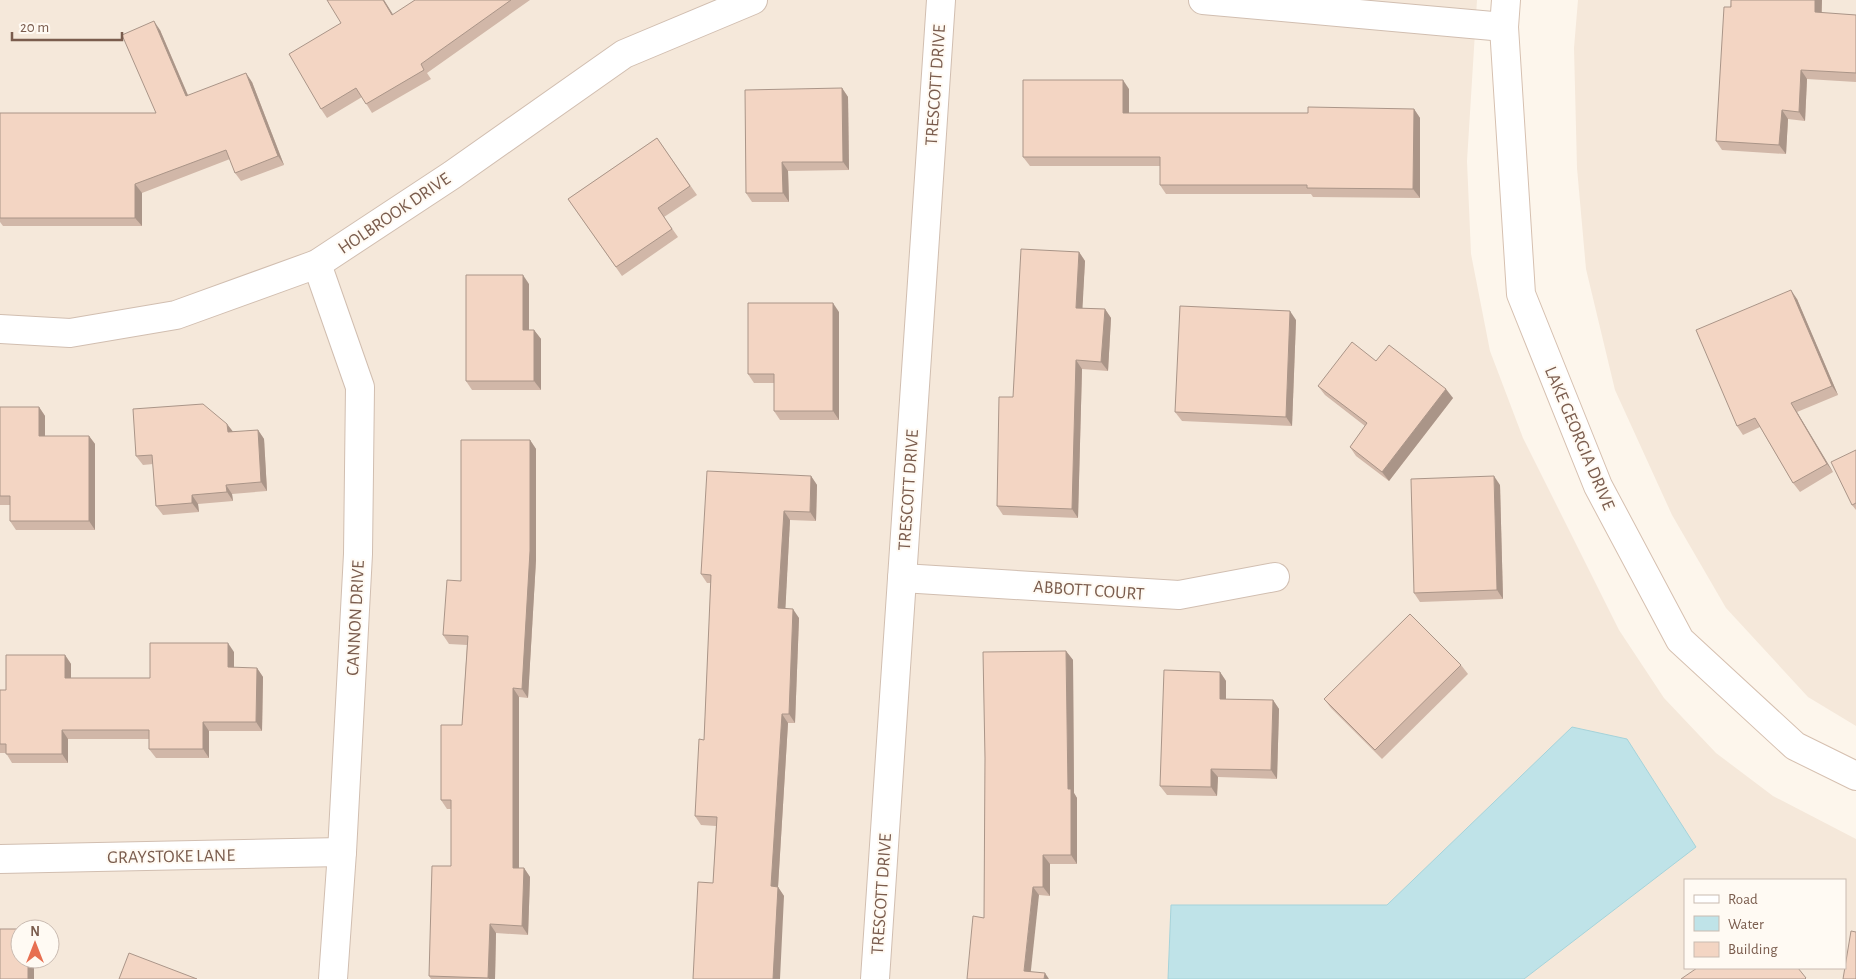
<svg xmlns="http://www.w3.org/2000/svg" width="1856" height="979" viewBox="0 0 1856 979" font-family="'Alegreya Sans',sans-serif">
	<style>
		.residential { fill: #f5e8da; fill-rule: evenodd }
		.water { fill: #bfe3e8; stroke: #a5d3da }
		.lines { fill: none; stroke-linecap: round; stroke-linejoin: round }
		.street-casing { stroke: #d1beb0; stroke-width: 30 }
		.secondary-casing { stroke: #d6c0b0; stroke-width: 30 }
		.street { stroke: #fff; stroke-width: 28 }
		.secondary { stroke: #fff; stroke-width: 28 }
		.wall { fill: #d1b7a8 }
		.shaded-wall { fill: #aa9588 }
		.building { fill: #f3d5c3; stroke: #aa9588 }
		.labels { text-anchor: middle; stroke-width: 4; stroke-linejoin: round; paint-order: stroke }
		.street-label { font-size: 18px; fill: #7a5c4d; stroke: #fffaf3 }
	</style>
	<rect width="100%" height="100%" fill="#fdf6ec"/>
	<g class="residential">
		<path d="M0,0h1477l-10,161 4,93 19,97 33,87 96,192 45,68 52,55 57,43 83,43v140h-1856zM1685,880h160v88h-160zM20,929h30v30h-30z"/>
		<polygon points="1578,0 1856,0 1856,726 1808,697 1726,608 1672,515 1615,390 1586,269 1577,168 1574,48"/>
	</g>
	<polygon class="water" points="1572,727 1627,739 1696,847 1524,979 1168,979 1171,905 1387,905"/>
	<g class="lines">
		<g class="street-casing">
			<g id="street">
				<polyline points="1203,0 1504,27"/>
				<polyline points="317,264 360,387 358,554 342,852 333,979"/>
				<polyline points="0,329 70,333 176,315 317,264 452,175 624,54 753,0"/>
				<polyline points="902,578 1179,595 1275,577"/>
				<polyline points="0,859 342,852"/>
				<polyline points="875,979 941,0"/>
			</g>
		</g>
		<g class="secondary-casing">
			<polyline id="secondary" points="1506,0 1504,27 1521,294 1598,486 1680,640 1795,746 1856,776"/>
		</g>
		<use href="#street" class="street"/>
		<use href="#secondary" class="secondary"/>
	</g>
	<g class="wall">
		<polygon points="384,0 393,15 415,0 530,0 427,73 431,79 372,113 362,97 327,118 321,109"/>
		<polygon points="1731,0 1822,0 1822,13 1856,15 1856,82 1807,79 1805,121 1788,119 1786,154 1722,150 1716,141"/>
		<polygon points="160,30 188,95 252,82 284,165 241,181 235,173 230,159 142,193 142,226 3,226 0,222 0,113 156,113"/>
		<polygon points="842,88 848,97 849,170 788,171 789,202 752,202 746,193"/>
		<polygon points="1129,89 1129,113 1308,113 1414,109 1420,118 1420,198 1313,197 1311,194 1166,194 1160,185 1160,166 1030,166 1023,157"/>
		<polygon points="657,138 697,195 664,217 678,237 622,276 568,199"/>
		<polygon points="1079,252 1085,261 1082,308 1105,309 1111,318 1108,371 1082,369 1078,518 1003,515 997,506 1013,397"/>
		<polygon points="529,284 529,330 534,330 541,339 541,390 472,390 466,381"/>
		<polygon points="1797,299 1838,395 1797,412 1833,472 1800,492 1793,483 1760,427 1743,435 1737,426"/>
		<polygon points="839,312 839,420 780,420 774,411 774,383 754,383 748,374"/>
		<polygon points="1296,320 1292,426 1182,421 1175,412"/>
		<polygon points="1376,361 1453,398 1389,481 1356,456 1350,447 1365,426 1325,395 1318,386"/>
		<polygon points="0,407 39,407 45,416 45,436 89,436 95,444 95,530 16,530 10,521 10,505 0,505"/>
		<polygon points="227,424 233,432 258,430 264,439 267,491 232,494 233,501 198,504 199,512 163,515 156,506 153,464 143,465 136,456"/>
		<polygon points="530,440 536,449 536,560 528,698 519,697 519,868 524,868 530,877 528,935 496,933 495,979 431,979 429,976 451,866 451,809 447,809 441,800 462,725 467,645 449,644 443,635 461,581"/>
		<polygon points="1856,450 1856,510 1852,505"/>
		<polygon points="811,476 817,485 816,521 790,520 785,609 799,618 795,723 788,723 778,887 784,896 713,883 716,826 701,825 695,816 704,740 711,583 707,583 701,574"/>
		<polygon points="1500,485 1503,599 1420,602 1414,593"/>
		<polygon points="1066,651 1073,660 1074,793 1077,798 1077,864 1050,864 1050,896 1039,895 967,979 984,918"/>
		<polygon points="234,652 234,668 257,668 263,677 262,731 209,731 209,758 156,758 149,749 149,739 68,739 68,763 12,763 6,753 0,753 0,690 6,690 65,655 71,664 71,678 150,678"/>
		<polygon points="1461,665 1468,674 1382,759 1331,708 1324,699"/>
		<polygon points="1220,672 1226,681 1226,699 1273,700 1279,709 1277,779 1218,777 1217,796 1167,795 1160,786"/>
	</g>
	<g class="shaded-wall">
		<polygon points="383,0 384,0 399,24 392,15"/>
		<polygon points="1815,0 1822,0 1821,21 1815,12"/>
		<polygon points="154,21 160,30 192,105 186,96"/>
		<polygon points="1801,70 1807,79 1805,121 1799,112"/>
		<polygon points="246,73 252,82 284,165 278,156"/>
		<polygon points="1123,80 1129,89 1129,122 1123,113"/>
		<polygon points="842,88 848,97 849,170 843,162"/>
		<polygon points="1414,109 1420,118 1420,198 1413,189"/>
		<polygon points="1782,110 1788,119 1786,154 1779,145"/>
		<polygon points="782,162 788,171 789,202 783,193"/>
		<polygon points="135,184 142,193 142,226 135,218"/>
		<polygon points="1079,252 1085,261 1082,317 1076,308"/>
		<polygon points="523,275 529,284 529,339 523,330"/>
		<polygon points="1791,290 1797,299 1838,395 1832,386"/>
		<polygon points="833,303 839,312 839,420 833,411"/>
		<polygon points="1105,309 1111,318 1108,371 1101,362"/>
		<polygon points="1290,311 1296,320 1292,426 1286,417"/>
		<polygon points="534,330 541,339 541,390 534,381"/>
		<polygon points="1076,360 1082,369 1078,518 1072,509"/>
		<polygon points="1446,389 1453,398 1389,481 1382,472"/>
		<polygon points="1791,403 1797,412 1833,472 1827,464"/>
		<polygon points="39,407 45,416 45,444 39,436"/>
		<polygon points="227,424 234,433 228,432"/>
		<polygon points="258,430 264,439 267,491 261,482"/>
		<polygon points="89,436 95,444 95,530 89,521"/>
		<polygon points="530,440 536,449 536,560 528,698 522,689"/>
		<polygon points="811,476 817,485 816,521 810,512"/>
		<polygon points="1494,476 1500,485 1503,599 1497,590"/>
		<polygon points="226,485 232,494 233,501 227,492"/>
		<polygon points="192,495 198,504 199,512 192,503"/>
		<polygon points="784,511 790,520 785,617 778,608"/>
		<polygon points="793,609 799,618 795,723 789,714"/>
		<polygon points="228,643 234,652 234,676 228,667"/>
		<polygon points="1066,651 1073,660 1074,793 1077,798 1077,864 1071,855 1068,789"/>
		<polygon points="65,655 71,664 71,687 65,678"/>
		<polygon points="257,668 263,677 262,731 256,722"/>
		<polygon points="1220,672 1226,681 1226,707 1220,699"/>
		<polygon points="513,688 519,697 519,877 513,868"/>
		<polygon points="1273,700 1279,709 1277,779 1271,770"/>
		<polygon points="782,714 788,723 778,887 784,896 780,979 773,979 771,886"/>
		<polygon points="203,722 209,731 209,758 203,749"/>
		<polygon points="62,730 68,739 68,763 62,754"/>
		<polygon points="1211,769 1218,777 1217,796 1211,787"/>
		<polygon points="1043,855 1050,864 1050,896 1043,887"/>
		<polygon points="524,868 530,877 528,935 522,926"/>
		<polygon points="1033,887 1039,895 1030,979 1024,971"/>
		<polygon points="490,924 496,933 495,979 489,979 488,978"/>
		<rect x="28" y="959" width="6" height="20"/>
		<polygon points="1045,973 1049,979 1044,979"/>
	</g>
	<g class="building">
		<polygon points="327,0 383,0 392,15 415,0 511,0 421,64 424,70 366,104 356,88 321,109 289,54 341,23"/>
		<polygon points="1731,0 1815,0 1815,12 1856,15 1856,73 1801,70 1799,112 1782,110 1779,145 1716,141 1724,7 1731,7"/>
		<polygon points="154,21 186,96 246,73 278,156 235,173 226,150 135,184 135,218 0,218 0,113 156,113 122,35"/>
		<polygon points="1023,80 1123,80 1123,113 1308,113 1308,107 1414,109 1413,189 1307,188 1307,185 1160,185 1160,157 1023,157"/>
		<polygon points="842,88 843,162 782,162 783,193 746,193 745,90"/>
		<polygon points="657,138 690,186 658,208 672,229 616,267 568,199"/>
		<polygon points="1021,249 1079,252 1076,308 1105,309 1101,362 1076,360 1072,509 997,506 999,397 1013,397"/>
		<polygon points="466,275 523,275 523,330 534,330 534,381 466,381"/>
		<polygon points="1791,290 1832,386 1791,403 1827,464 1793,483 1755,418 1737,426 1696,330"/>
		<polygon points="748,303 833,303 833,411 774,411 774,374 748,374"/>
		<polygon points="1180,306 1290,311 1286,417 1175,412"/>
		<polygon points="1352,342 1376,361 1389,345 1446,389 1382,472 1350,447 1367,423 1318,386"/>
		<polygon points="203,404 227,424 228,432 258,430 261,482 226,485 227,492 192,495 192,503 156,506 152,455 136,456 133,409"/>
		<polygon points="0,407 39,407 39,436 89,436 89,521 10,521 10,496 0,496"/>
		<polygon points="461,440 530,440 530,551 522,689 513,688 513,868 524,868 522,926 490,924 488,978 429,976 432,866 451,866 451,800 441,800 441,725 462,725 468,636 443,635 447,580 461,581"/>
		<polygon points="1856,450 1856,503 1852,505 1831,462"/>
		<polygon points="707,471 811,476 810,512 784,511 778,608 793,609 789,714 782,714 771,886 778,887 773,979 693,979 698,882 713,883 717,817 695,816 699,739 704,740 711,575 701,574"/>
		<polygon points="1494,476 1497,590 1414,593 1411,479"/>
		<polygon points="1410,614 1461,665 1375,750 1324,699"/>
		<polygon points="150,643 228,643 228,667 257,668 256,722 203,722 203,749 149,749 149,730 62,730 62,754 6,754 6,744 0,744 0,690 6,690 6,655 65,655 65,678 150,678"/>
		<polygon points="1066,651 1068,789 1071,789 1071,855 1043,855 1043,887 1033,887 1024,971 1045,973 1044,979 967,979 973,916 984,918 985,758 983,652"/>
		<polygon points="1164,670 1220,672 1220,699 1273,700 1271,770 1211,769 1211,787 1160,786"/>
		<polygon points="0,929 20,929 20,959 28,959 28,979 0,979"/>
		<polygon points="1851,931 1856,932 1856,979 1843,979"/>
		<polygon points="129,953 197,979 119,979"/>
		<polygon points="1697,968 1798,968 1806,978 1805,979 1681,979"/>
	</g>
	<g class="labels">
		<g class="street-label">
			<text transform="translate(935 85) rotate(-86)" y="6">TRESCOTT DRIVE</text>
			<text transform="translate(394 213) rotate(-34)" y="6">HOLBROOK DRIVE</text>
			<text transform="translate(1580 438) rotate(67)" y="6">LAKE GEORGIA DRIVE</text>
			<text transform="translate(908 490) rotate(-86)" y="6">TRESCOTT DRIVE</text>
			<text transform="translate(1089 590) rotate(4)" y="6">ABBOTT COURT</text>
			<text transform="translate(355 618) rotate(-87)" y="6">CANNON DRIVE</text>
			<text transform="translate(171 856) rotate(-1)" y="6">GRAYSTOKE LANE</text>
			<text transform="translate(881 894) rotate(-86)" y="6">TRESCOTT DRIVE</text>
		</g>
	</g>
	<rect x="1684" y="879" width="162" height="90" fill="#fffaf3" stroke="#cabbb1"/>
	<rect x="1694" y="895" width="25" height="8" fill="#ffffff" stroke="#cabbb1"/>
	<text x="1728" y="904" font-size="15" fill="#7a5c4d">Road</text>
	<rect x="1694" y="916" width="25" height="15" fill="#bfe3e8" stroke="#cabbb1"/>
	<text x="1728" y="929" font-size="15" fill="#7a5c4d">Water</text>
	<rect x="1694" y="942" width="25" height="15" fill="#f3d5c3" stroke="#cabbb1"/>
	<text x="1728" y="954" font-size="15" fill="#7a5c4d">Building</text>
	<g transform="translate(35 944)"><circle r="24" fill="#fffaf3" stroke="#cabbb1"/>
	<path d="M0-4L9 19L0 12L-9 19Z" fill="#e76f51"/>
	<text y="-8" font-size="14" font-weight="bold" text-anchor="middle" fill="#7a5c4d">N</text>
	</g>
	<path d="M12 32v8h110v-8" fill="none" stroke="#7a5c4d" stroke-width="2.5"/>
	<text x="20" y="32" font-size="15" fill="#7a5c4d" stroke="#fffaf3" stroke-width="4" paint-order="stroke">20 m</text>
</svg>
